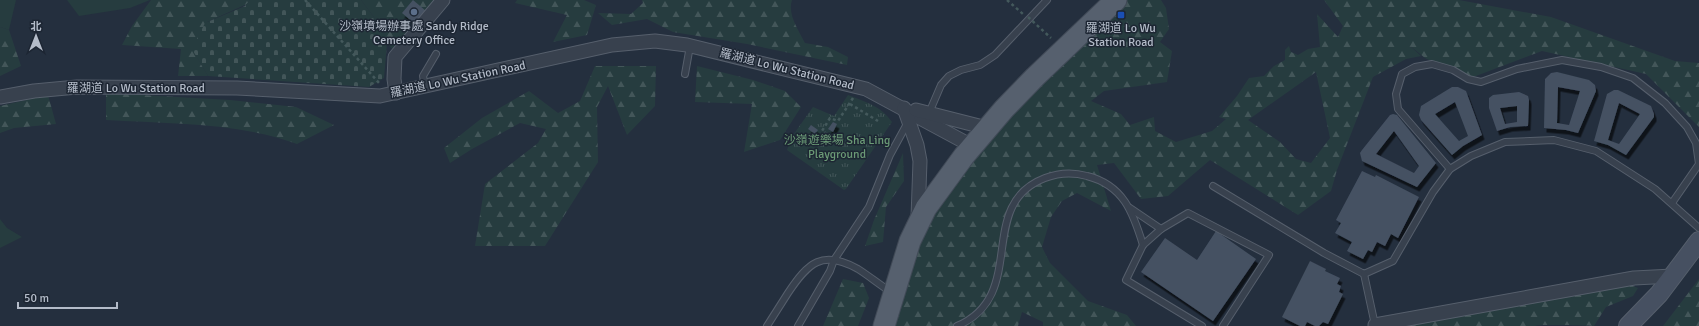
<svg xmlns="http://www.w3.org/2000/svg" width="1699" height="326" viewBox="0 0 1699 326" font-family="Signika,'Noto Sans SC',sans-serif">
	<style>
		.grass { fill: #263c3f }
		.forest { fill: url(#forest-firs); fill-rule: evenodd }
		.cemetery { fill: url(#cemetery-stones) }
		.park { fill: url(#park-tufts) }
		.building { fill: #455162; fill-rule: evenodd; filter: url(#shadow) }
		.lines { fill: none; stroke-linecap: round; stroke-linejoin: round }
		.lane-casing { stroke: #565f6c; stroke-width: 8 }
		.street-casing { stroke: #565f6c; stroke-width: 15 }
		.secondary-casing { stroke: #565f6c; stroke-width: 20 }
		.primary-casing { stroke: #414a57; stroke-width: 23 }
		.path { stroke: #44595c; stroke-width: 2.5; stroke-dasharray: 3 3; stroke-linecap: butt }
		.lane { stroke: #38414e; stroke-width: 6 }
		.street { stroke: #38414e; stroke-width: 13 }
		.secondary { stroke: #465061; stroke-width: 18 }
		.primary { stroke: #56606e; stroke-width: 21 }
		.path-bridge { stroke: #44595c; stroke-width: 2.5; stroke-dasharray: 3 3; stroke-linecap: butt }
		.service-dot { fill: #5c6f8a; stroke: #1d2633; stroke-width: 1.5 }
		.transit-dot { fill: #1a4fb4; stroke: #1d2633; stroke-width: 1.5 }
		.labels { text-anchor: middle; stroke-width: 3; stroke-linejoin: round; paint-order: stroke }
		.poi-label { font-size: 12px; fill: #b4bcc9; stroke: #1d2633 }
		.street-label { font-size: 12px; fill: #b4bcc9; stroke: #1d2633 }
		.park-label { font-size: 12px; fill: #6b9a76; stroke: #1d2633 }
	</style>
	<defs>
		<pattern id="forest-firs" width="22" height="20" patternUnits="userSpaceOnUse"><rect width="22" height="20" fill="#263c3f"/><path d="M5 1l3.5 6h-7zM16 11l3.5 6h-7z" fill="#435659"/></pattern>
		<pattern id="cemetery-stones" width="16" height="16" patternUnits="userSpaceOnUse"><rect width="16" height="16" fill="#263c3f"/><path d="M2 7V4a2 2 0 0 1 4 0v3zM10 15v-3a2 2 0 0 1 4 0v3z" fill="#435659"/></pattern>
		<pattern id="park-tufts" width="24" height="20" patternUnits="userSpaceOnUse"><rect width="24" height="20" fill="#263c3f"/><path d="M3 7l-1-3M5 7V3M7 7l1-3M15 17l-1-3M17 17v-4M19 17l1-3" fill="none" stroke="#435659"/></pattern>
		<filter id="shadow"><feDropShadow dx="2.5" dy="4.5" stdDeviation="0" flood-color="#0009"/></filter>
	</defs>
	<rect width="100%" height="100%" fill="#242f3e"/>
	<g class="grass">
		<polygon points="0,0 16,0 9,30 0,27"/>
		<polygon points="67,0 150,0 130,8 79,16"/>
		<polygon points="0,219 7,228 22,237 0,248"/>
	</g>
	<g class="forest">
		<polygon points="151,0 250,0 247,4 207,22 194,52 208,76 178,76 181,49 122,45 132,26"/>
		<polygon points="361,0 443,0 398,56 387,43 382,28"/>
		<polygon points="517,0 584,0 596,5 587,35 553,42 567,15 515,3"/>
		<path d="M642,0h150c-5,14 7,31 13,43l23,4 20,10 -1,8 -100,-21 -74,-12 -26,-13 -35,6 -14,-12 33,1 12,-11z"/>
		<path d="M1124,0h37l5,8 3,21 -9,13 12,9 -5,31 -63,9 -13,10 30,13 9,11 24,-8 1,14 21,11 36,-11 14,-12 -7,-2 18,-21 12,-18 15,-2 10,-10 11,-6v-10l4,-4 2,6 7,3 10,-6 12,-2 -3,-33 21,23 5,-11 -19,-26h135l92,17 124,44 24,2v64l-53,-53 -104,-23 -74,28 -43,-21 -16,-13 12,11 -15,3 -33,18 -36,93 -6,21 -33,24 -88,-55 -42,36 -27,3 -27,-36 -17,2 14,46 -34,-18 -15,8 -11,16 -9,30 8,16 38,38 39,14 9,11h-93v-4l-21,-10 -4,14h-133l51,-131 104,-113zM1316,72l14,66 -19,25 -15,-4 -16,-17 -32,-22z"/>
		<polygon points="0,27 9,30 21,66 0,76"/>
		<polygon points="595,66 656,66 655,106 627,135 608,86 597,107 598,162 545,246 475,246 485,184 538,143 546,129 520,123 472,149 450,163 444,148 482,118 529,91 558,113 580,101"/>
		<polygon points="697,66 753,80 785,91 801,107 780,140 744,152 752,104 695,102"/>
		<path d="M106,93l124,7 66,7 38,18 -37,19c-60,-22 -128,-20 -191,-24z"/>
		<polygon points="48,95 56,124 14,128 0,133 0,106"/>
		<polygon points="903,153 904,181 886,207 883,242 865,246 874,220"/>
		<polygon points="843,279 863,283 869,298 858,326 823,326"/>
		<polygon points="1699,279 1699,326 1663,326"/>
		<path d="M1627,284l11,4 -5,8 -27,11 -12,19c-9,0 -55,-2 -59,0h-133z"/>
	</g>
	<polygon class="cemetery" points="250,0 361,0 382,28 387,43 384,78 369,87 208,76 192,49 205,23 245,6"/>
	<path class="park" d="M848,95c18,7 33,11 44,27l-46,67 -2,1 -57,-40 4,-12 22,-31 21,9z"/>
	<g class="building">
		<polygon points="413,0 426,11 415,24 402,13"/>
		<path d="M1557,72l32,8 6,5 1,6 -18,42 -12,-3 -22,-2 1,-49 6,-6zM1558,87l22,4 -11,34 -12,-2z"/>
		<path d="M1452,87h6l8,4 16,44 -19,11 -11,9 -31,-35 -2,-5 2,-9zM1455,102l13,34 -9,5 -24,-27z"/>
		<path d="M1614,90h4l33,16 3,8v3l-28,38 -18,-10 -14,-4 13,-47zM1619,103l21,11 -21,30 -11,-4z"/>
		<path d="M1519,92l9,4 1,4 -1,26 -18,1 -13,4 -8,-23v-10l4,-3zM1517,106v16l-12,2 -5,-16z"/>
		<path d="M1393,114l4,1 39,48 -19,24 -55,-26 -2,-8 2,-3 28,-35zM1394,131l25,35 -5,7 -38,-19z"/>
		<polygon points="833,122 837,124 833,132 828,129"/>
		<polygon points="811,125 818,130 815,134 808,129"/>
		<polygon points="1362,171 1375,177 1376,175 1419,197 1398,238 1391,234 1385,246 1377,242 1372,252 1368,250 1363,259 1347,251 1352,242 1335,233 1341,223 1336,220"/>
		<polygon points="1216,231 1256,259 1213,321 1141,272 1165,238 1197,260"/>
		<polygon points="1310,261 1326,269 1325,271 1340,278 1337,284 1341,286 1339,292 1343,294 1328,324 1323,322 1319,326 1315,326 1307,322 1305,326 1300,326 1282,317"/>
	</g>
	<g class="lines">
		<g class="lane-casing">
			<g id="lane">
				<polyline points="685,74 690,46"/>
				<polyline points="425,87 423,76 436,54"/>
				<polyline points="929,113 941,85 949,76 961,70 980,65 995,55 1047,0"/>
				<polyline points="1450,169 1398,109 1396,94 1402,74 1415,67 1432,64 1453,70 1468,79 1481,82 1517,69 1562,60 1601,67 1633,78 1665,103 1687,127 1696,143 1699,164 1672,203"/>
				<polyline points="1213,186 1324,253 1364,274 1393,261 1433,192 1450,169 1471,156 1505,142 1554,140 1596,151 1655,189 1699,228"/>
				<polyline points="1130,208 1161,229"/>
				<polyline points="1364,274 1375,325 1374,325"/>
				<path d="M767,326c7,-11 14,-22 21,-33 20,-30 34,-44 70,-24 11,7 22,16 33,23"/>
				<polyline points="798,326 830,271 834,260 869,207 890,155 908,122"/>
				<path d="M957,326c73,-31 17,-121 88,-148 13,-5 28,-6 42,-2 36,9 46,36 56,69"/>
				<polyline points="1202,326 1126,280 1143,245 1161,229 1188,213 1269,255 1223,326"/>
			</g>
		</g>
		<g class="street-casing">
			<g id="street">
				<polyline points="396,93 394,79 395,57 443,0"/>
				<polyline points="0,97 34,91 77,87 237,88 380,96 612,45 655,41 687,45 866,89 972,146"/>
				<polyline points="904,108 917,145 920,161 918,217"/>
				<polyline points="916,110 987,128"/>
				<polyline points="1375,325 1634,278 1673,276"/>
			</g>
		</g>
		<g class="secondary-casing">
			<polyline id="secondary" points="1628,326 1659,294 1699,241"/>
		</g>
		<g class="primary-casing">
			<polyline id="primary" points="884,326 910,241 926,208 964,156 1004,109 1035,77 1116,0"/>
		</g>
		<g class="path">
			<polyline points="305,0 380,84"/>
			<polyline points="1007,0 1023,14"/>
			<polyline points="850,104 878,121"/>
			<polyline points="832,137 822,131 830,118 838,121 853,98"/>
		</g>
		<use href="#lane" class="lane"/>
		<use href="#street" class="street"/>
		<use href="#secondary" class="secondary"/>
		<use href="#primary" class="primary"/>
		<polyline class="path-bridge" points="1028,17 1051,38"/>
	</g>
	<circle class="service-dot" cx="414" cy="12" r="4"/>
	<rect class="transit-dot" x="1117" y="11" width="8" height="8" rx="2"/>
	<g class="labels">
		<g class="poi-label">
			<text x="414" y="30">沙嶺墳場辦事處 Sandy Ridge<tspan x="414" dy="14">Cemetery Office</tspan></text>
			<text x="1121" y="32">羅湖道 Lo Wu<tspan x="1121" dy="14">Station Road</tspan></text>
		</g>
		<g class="street-label">
			<text transform="translate(787 69) rotate(14)" y="4">羅湖道 Lo Wu Station Road</text>
			<text transform="translate(458 79) rotate(-12)" y="4">羅湖道 Lo Wu Station Road</text>
			<text x="136" y="92">羅湖道 Lo Wu Station Road</text>
		</g>
		<g class="park-label">
			<text x="837" y="144">沙嶺遊樂場 Sha Ling<tspan x="837" dy="14">Playground</tspan></text>
		</g>
	</g>
	<g transform="translate(36 36)" stroke="#1d2633" stroke-width="3" paint-order="stroke">
	<path d="M0-3L7 15L0 10L-7 15Z" fill="#b4bcc9"/>
	<text y="-6" font-size="11" font-weight="bold" text-anchor="middle" fill="#b4bcc9">北</text>
	</g>
	<path d="M18 302v6h99v-6" fill="none" stroke="#b4bcc9" stroke-width="2"/>
	<text x="24" y="302" font-size="12" fill="#b4bcc9" stroke="#1d2633" stroke-width="3" paint-order="stroke">50 m</text>
</svg>
